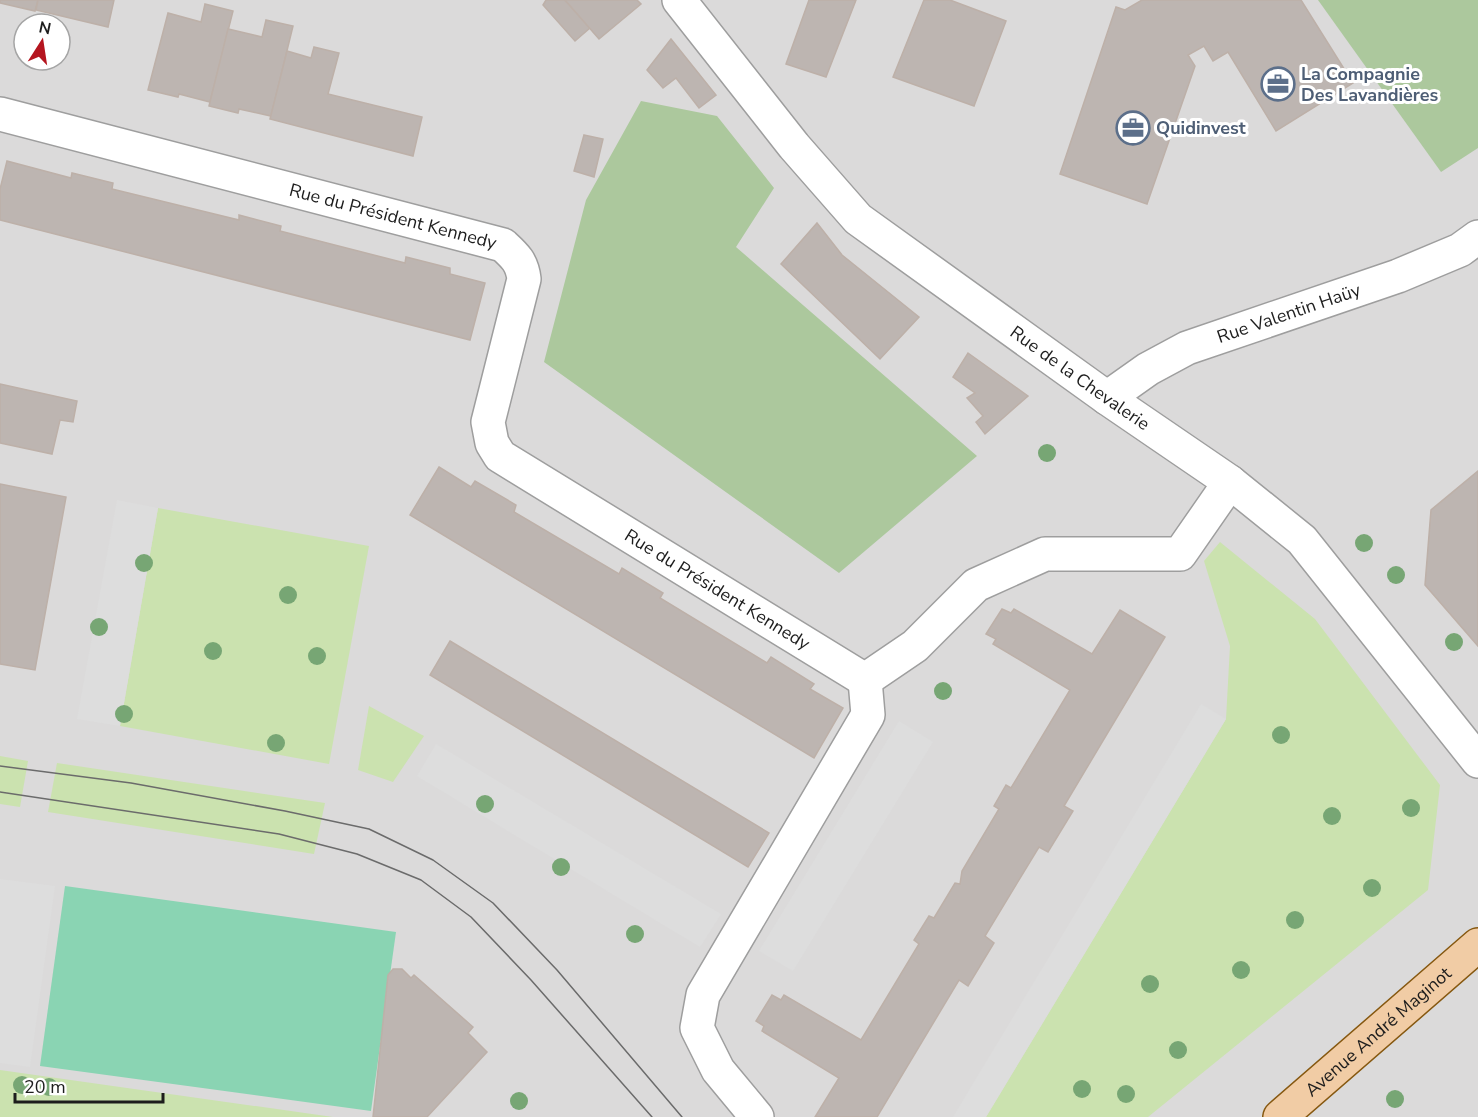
<svg xmlns="http://www.w3.org/2000/svg" width="1478" height="1117" viewBox="0 0 1478 1117" font-family="'Nunito Sans',sans-serif">
	<style>
		.residential { fill: #dbdada; fill-rule: evenodd }
		.grass { fill: #cbe2af }
		.forest { fill: #acc89d }
		.pitch { fill: #8ad4b3 }
		.parking { fill: #ddd }
		.building { fill: #bdb5b1; stroke: #bdb0a8; stroke-width: 1.5 }
		.lines { fill: none; stroke-linecap: round; stroke-linejoin: round }
		.minor-casing { stroke: #9e9e9e; stroke-width: 36 }
		.primary-casing { stroke: #865810; stroke-width: 36 }
		.minor { stroke: #fff; stroke-width: 33 }
		.primary { stroke: #f1cca5; stroke-width: 33 }
		.tram { stroke: #6b6b6b; stroke-width: 1.5 }
		.tree { fill: #77a674 }
		.labels { text-anchor: middle; stroke-width: 6; stroke-linejoin: round; paint-order: stroke }
		.service-label { font-size: 18px; font-weight: bold; fill: #4e5e75; stroke: #fff; text-anchor: start }
		.street-label { font-size: 18px; fill: #1d1d1d; stroke: #fff }
	</style>
	<rect width="100%" height="100%" fill="#edeae4"/>
	<path class="residential" d="M0,0h1478v1117h-1478zM24,24h36v36h-36z"/>
	<g class="grass">
		<polygon points="158,508 369,546 329,764 120,726"/>
		<polygon points="1220,542 1315,619 1440,785 1428,890 1148,1117 986,1117 1226,719 1230,646 1204,561"/>
		<polygon points="369,706 424,736 393,782 358,770"/>
		<polygon points="0,756 28,761 20,807 0,804"/>
		<polygon points="57,763 325,803 314,854 48,812"/>
		<polygon points="0,1070 333,1117 0,1117"/>
	</g>
	<g class="forest">
		<polygon points="1318,0 1478,0 1478,148 1441,172"/>
		<polygon points="641,101 717,116 774,188 736,247 977,456 839,573 544,362 586,200"/>
	</g>
	<polygon class="pitch" points="65,886 396,932 371,1111 40,1066"/>
	<g class="parking">
		<polygon points="117,500 158,508 120,726 77,719"/>
		<polygon points="1201,704 1226,719 986,1117 953,1117"/>
		<polygon points="899,721 933,742 793,971 759,951"/>
		<polygon points="436,744 721,914 700,947 417,776"/>
		<polygon points="0,879 55,886 30,1067 0,1063"/>
	</g>
	<g class="building">
		<polygon points="0,0 38,0 35,11 0,3"/>
		<polygon points="38,0 114,0 108,27 36,10"/>
		<polygon points="546,0 565,0 590,28 575,41 543,5"/>
		<polygon points="565,0 637,0 641,4 599,39"/>
		<polygon points="809,0 856,0 826,77 786,64"/>
		<polygon points="924,0 950,0 1006,21 974,106 893,77"/>
		<polygon points="1142,0 1301,0 1353,83 1276,131 1228,52 1213,61 1204,46 1188,55 1195,66 1147,204 1060,174 1116,7 1125,10"/>
		<polygon points="205,4 233,11 210,102 179,94 178,97 148,90 168,13 201,22"/>
		<polygon points="266,20 293,26 271,116 239,109 238,113 209,106 228,29 262,37"/>
		<polygon points="671,39 716,95 699,108 676,78 663,88 647,70"/>
		<polygon points="314,47 339,53 328,94 422,117 413,156 270,119 287,51 311,58"/>
		<polygon points="584,135 603,139 594,177 574,171"/>
		<polygon points="7,161 71,178 72,173 113,183 112,189 239,220 239,215 281,226 280,231 405,263 406,257 450,268 450,274 485,283 470,340 0,220 0,189"/>
		<polygon points="817,223 842,255 919,317 880,359 781,264"/>
		<polygon points="968,353 1028,396 985,434 976,422 983,416 967,398 975,393 953,377"/>
		<polygon points="0,384 77,401 73,422 60,420 52,454 0,443"/>
		<polygon points="439,467 471,487 475,481 516,505 514,512 619,574 622,568 663,593 660,598 767,663 771,657 814,684 810,689 843,708 814,758 410,515"/>
		<polygon points="1478,471 1478,646 1425,585 1431,510"/>
		<polygon points="0,484 66,497 35,670 0,664"/>
		<polygon points="1002,609 1011,613 1014,609 1092,654 1120,610 1165,637 1064,806 1073,811 1048,852 1039,847 985,936 994,943 968,986 959,980 877,1117 815,1117 839,1078 762,1031 764,1026 756,1021 772,995 781,1000 784,995 861,1040 919,944 914,940 929,916 934,918 955,883 960,884 962,871 999,809 994,806 1006,785 1011,788 1070,690 993,644 996,639 986,634"/>
		<polygon points="450,641 769,833 748,867 430,675"/>
		<polygon points="393,969 402,969 411,978 414,975 473,1027 468,1033 487,1052 427,1117 373,1117 388,975"/>
	</g>
	<g class="lines">
		<g class="minor-casing">
			<g id="minor">
				<path id="s1" d="M679,0l115,146 64,73 249,179 123,84 72,58 176,221"/>
				<path id="s2" d="M0,114l503,131c12,11 19,17 21,34l-36,143 4,21 8,13 365,224 50,-34 61,-61 69,-31h135l50,-72"/>
				<path id="s3" d="M1107,398l41,-29 39,-21 211,-72 62,-26 18,-13"/>
				<polyline points="757,1117 718,1070 697,1028 703,995 868,715 865,680"/>
			</g>
		</g>
		<g class="primary-casing">
			<g id="primary">
				<path id="s4" d="M1280,1117l198,-172"/>
			</g>
		</g>
		<use href="#minor" class="minor"/>
		<use href="#primary" class="primary"/>
		<g class="tram">
			<polyline points="0,766 131,783 285,811 369,829 433,860 493,903 557,970 682,1117"/>
			<polyline points="0,792 279,834 357,854 421,880 471,917 531,980 652,1117"/>
		</g>
	</g>
	<g class="tree">
		<circle cx="1047" cy="453" r="9"/>
		<circle cx="1364" cy="543" r="9"/>
		<circle cx="144" cy="563" r="9"/>
		<circle cx="1396" cy="575" r="9"/>
		<circle cx="288" cy="595" r="9"/>
		<circle cx="99" cy="627" r="9"/>
		<circle cx="1454" cy="642" r="9"/>
		<circle cx="213" cy="651" r="9"/>
		<circle cx="317" cy="656" r="9"/>
		<circle cx="943" cy="691" r="9"/>
		<circle cx="124" cy="714" r="9"/>
		<circle cx="1281" cy="735" r="9"/>
		<circle cx="276" cy="743" r="9"/>
		<circle cx="485" cy="804" r="9"/>
		<circle cx="1411" cy="808" r="9"/>
		<circle cx="1332" cy="816" r="9"/>
		<circle cx="561" cy="867" r="9"/>
		<circle cx="1372" cy="888" r="9"/>
		<circle cx="1295" cy="920" r="9"/>
		<circle cx="635" cy="934" r="9"/>
		<circle cx="1241" cy="970" r="9"/>
		<circle cx="1150" cy="984" r="9"/>
		<circle cx="1178" cy="1050" r="9"/>
		<circle cx="22" cy="1085" r="9"/>
		<circle cx="49" cy="1087" r="9"/>
		<circle cx="1082" cy="1089" r="9"/>
		<circle cx="1126" cy="1094" r="9"/>
		<circle cx="1395" cy="1099" r="9"/>
		<circle cx="519" cy="1101" r="9"/>
	</g>
	<defs>
		<g id="office-ring" transform="scale(1.725)"><circle r="9.5" fill="#fff" stroke="#5c6f8a" stroke-width="1.5"/><path d="M-6-3h4V-5.5h4V-3h4V5H-6ZM-1-4.5V-3h2v-1.5ZM-6 0V1H6V0Z" fill="#5c6f8a"/></g>
	</defs>
	<g fill-rule="evenodd">
		<use href="#office-ring" x="1278" y="84"/>
		<use href="#office-ring" x="1133" y="128"/>
	</g>
	<g class="labels">
		<g class="service-label">
			<text x="1301" y="80">La Compagnie<tspan x="1301" dy="21">Des Lavandières</tspan></text>
			<text x="1156" y="134">Quidinvest</text>
		</g>
		<g class="street-label">
			<text dy="6" stroke="none"><textPath href="#s2" startOffset="406">Rue du Président Kennedy</textPath></text>
			<text dy="6" stroke="none"><textPath href="#s3" startOffset="202">Rue Valentin Haüy</textPath></text>
			<text dy="6" stroke="none"><textPath href="#s1" startOffset="556">Rue de la Chevalerie</textPath></text>
			<text dy="6" stroke="none"><textPath href="#s2" startOffset="1000">Rue du Président Kennedy</textPath></text>
			<text dy="6" stroke="none"><textPath href="#s4" startOffset="130">Avenue André Maginot</textPath></text>
		</g>
	</g>
	<g transform="translate(42 42) rotate(12)"><circle r="28" fill="#ffffff" stroke="#a5a5a5" stroke-width="1.5"/>
	<path d="M0-4.5L10 22L0 15L-10 22Z" fill="#b5151f"/>
	<text y="-9" font-size="16" font-weight="bold" text-anchor="middle" fill="#1d1d1d">N</text>
	</g>
	<path d="M15 1093v9h148v-9" fill="none" stroke="#1d1d1d" stroke-width="3"/>
	<text x="24" y="1093" font-size="18" fill="#1d1d1d" stroke="#ffffff" stroke-width="4.5" paint-order="stroke">20 m</text>
</svg>
